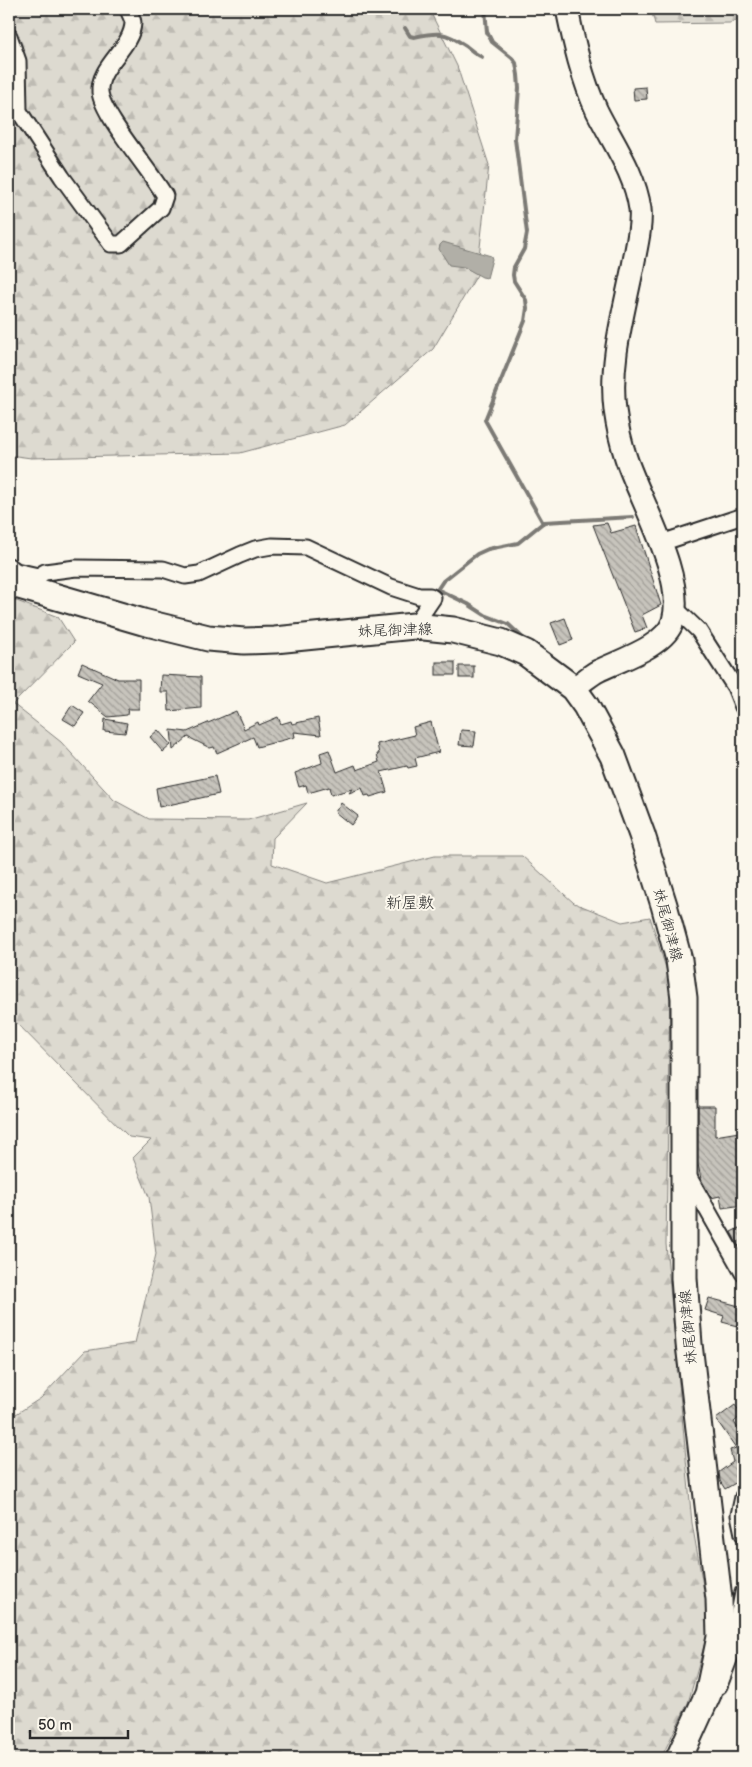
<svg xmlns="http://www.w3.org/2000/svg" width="752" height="1767" viewBox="0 0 752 1767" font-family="'Balsamiq Sans','Klee One',sans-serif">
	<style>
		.forest { fill: url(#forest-firs); stroke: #84827e }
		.water { fill: #b1afa7; stroke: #7b7a75 }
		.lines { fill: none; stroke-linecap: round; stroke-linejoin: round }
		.stream { stroke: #7b7a75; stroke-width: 4 }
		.building { fill: url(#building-back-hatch); stroke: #2b2b2b }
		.street-casing { stroke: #2b2b2b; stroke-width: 19 }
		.secondary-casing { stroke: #2b2b2b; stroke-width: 25 }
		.primary-casing { stroke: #2b2b2b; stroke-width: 29 }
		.street { stroke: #fbf7ec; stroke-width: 15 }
		.secondary { stroke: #fbf7ec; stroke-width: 21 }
		.primary { stroke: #fbf7ec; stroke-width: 25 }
		.labels { text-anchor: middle; stroke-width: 4; stroke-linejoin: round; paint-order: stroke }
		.street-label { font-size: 15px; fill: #2b2b2b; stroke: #fbf7ec }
		.neighbourhood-label { font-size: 16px; fill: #2b2b2b; stroke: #fbf7ec }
	</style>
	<defs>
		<pattern id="forest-firs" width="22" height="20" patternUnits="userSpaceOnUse" patternTransform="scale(1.25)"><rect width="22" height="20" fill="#dddad0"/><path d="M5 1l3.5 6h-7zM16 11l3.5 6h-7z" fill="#bebbb3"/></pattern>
		<pattern id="building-back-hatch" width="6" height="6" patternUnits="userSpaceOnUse" patternTransform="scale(1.25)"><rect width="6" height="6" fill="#c7c4bc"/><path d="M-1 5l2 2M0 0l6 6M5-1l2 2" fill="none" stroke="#a29f99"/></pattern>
	</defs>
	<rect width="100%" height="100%" fill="#fbf7ec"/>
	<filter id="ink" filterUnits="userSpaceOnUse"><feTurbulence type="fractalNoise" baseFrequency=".02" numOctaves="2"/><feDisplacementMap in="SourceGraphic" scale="10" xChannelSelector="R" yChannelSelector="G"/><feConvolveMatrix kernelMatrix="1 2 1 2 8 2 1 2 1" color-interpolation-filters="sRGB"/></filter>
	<g filter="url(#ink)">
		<g class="forest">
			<polygon points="9,9 429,9 457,66 489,165 477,275 433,349 345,425 240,453 31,458 9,455"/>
			<polygon points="651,9 743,9 743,17 730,23 655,24"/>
			<polygon points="9,598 58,617 74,642 13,704 61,742 114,800 149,819 248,820 307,803 273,838 272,864 327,883 435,856 522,856 574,903 622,922 650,917 670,981 666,1244 692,1523 710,1625 688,1703 661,1758 9,1758 9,1415 16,1414 41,1398 85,1351 135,1343 156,1254 149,1197 133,1158 151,1140 129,1137 9,1015"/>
		</g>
		<polygon class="water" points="443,242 491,256 492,259 487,278 482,277 464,267 449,265 439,249 440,245"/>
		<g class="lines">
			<g class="stream">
				<polyline points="485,9 487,32 492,42 512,58 516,63 518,75 519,88 515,139 527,233 524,249 514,267 513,275 514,281 526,300 527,308 525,321 485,420 543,523"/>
				<path d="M405,28l5,8 4,1c24,-5 30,-6 52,9 5,4 9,8 16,11"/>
				<polyline points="280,539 291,539 298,540"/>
				<polyline points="437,590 443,581 477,554 488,549 518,543 544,522 633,517"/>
				<polyline points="431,591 441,591 468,604 485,615 508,624 524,639"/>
			</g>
		</g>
		<g class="building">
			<polygon points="646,87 647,99 634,100 633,88"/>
			<polygon points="607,523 611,533 636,526 661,605 642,615 647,628 635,632 593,525"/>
			<polygon points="565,618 573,640 560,645 551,623"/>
			<rect x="436" y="662" width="19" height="13"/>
			<polygon points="82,663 118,679 139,679 139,709 128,709 127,715 108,717 88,701 102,683 78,673"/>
			<rect x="459" y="666" width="15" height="12"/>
			<polygon points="161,675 201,677 201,708 169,711 168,692 160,692"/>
			<polygon points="72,705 84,713 75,726 63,719"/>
			<polygon points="236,711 244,729 258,722 259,725 278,717 281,724 291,721 292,724 318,718 321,735 294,732 295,737 257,747 253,737 217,753 214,747 210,748 188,737 173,750 171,730 187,732"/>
			<polygon points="105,719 127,723 125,733 104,731"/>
			<polygon points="431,722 439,752 415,758 417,766 408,768 407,766 381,772 387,792 370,797 369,795 365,796 362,788 349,793 352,789 331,795 329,787 308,793 306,785 299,787 295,773 322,763 320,753 329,750 337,772 355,765 357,770 379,762 377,754 379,754 377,744 415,735 413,727"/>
			<polygon points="158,730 171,745 163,752 150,737"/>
			<polygon points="461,730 476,731 474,746 459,745"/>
			<polygon points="215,776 219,794 159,807 156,788"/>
			<polygon points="341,803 358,816 351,825 335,812"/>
			<polygon points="698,1106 715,1106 715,1136 739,1132 743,1158 743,1205 722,1208 720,1196 711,1198 701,1179 698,1164"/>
			<polygon points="743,1226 743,1244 738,1246 731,1232"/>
			<polygon points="709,1298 743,1307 743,1318 741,1327 722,1322 724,1316 705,1310"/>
			<polygon points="735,1405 742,1415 734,1422 743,1436 743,1486 740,1487 739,1481 725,1489 720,1481 719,1472 733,1462 730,1450 736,1448 716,1419"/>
		</g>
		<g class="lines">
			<g class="street-casing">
				<g id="street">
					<path d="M9,36l9,25 1,50 43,66 49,67h10l40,-36 4,-12c-14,-25 -63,-81 -65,-104 -2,-26 32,-44 33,-69 0,-4 -4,-10 -5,-14"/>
					<polyline points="661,543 743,516"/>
					<polyline points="9,566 16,571 38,576"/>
					<polyline points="29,589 38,576 45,572 76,568 163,569 185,576 199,574 240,555 255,549 272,546 306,547 391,587 419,596 430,596 433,598 414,626"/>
					<polyline points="676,609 699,631 735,687 743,707"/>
					<polyline points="687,1174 743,1273"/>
					<polyline points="743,1497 739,1515 743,1534"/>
					<polyline points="719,1686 730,1657 743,1593"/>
				</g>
			</g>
			<g class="secondary-casing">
				<path id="secondary" d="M567,9c7,34 15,70 30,102 16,32 38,62 43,98 2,17 -4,40 -7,57 -9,46 -24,96 -18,144 2,15 6,33 11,48 14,43 60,119 47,163 -7,25 -53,39 -75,50 -8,4 -16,12 -25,17"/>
			</g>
			<g class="primary-casing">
				<polyline id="primary" points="9,583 143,622 208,638 244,641 275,640 414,626 453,630 501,642 526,653 573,688 586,706 613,756 642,835 664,905 679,960 684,998 684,1278 689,1344 719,1599 720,1637 708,1694 679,1758"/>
			</g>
			<use href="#street" class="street"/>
			<use href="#secondary" class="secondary"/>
			<use href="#primary" class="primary"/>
		</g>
	</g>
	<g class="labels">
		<g class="street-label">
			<text transform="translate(395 630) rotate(-2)" y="5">妹尾御津線</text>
			<text transform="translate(668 925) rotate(75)" y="5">妹尾御津線</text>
			<text transform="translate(688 1327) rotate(-95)" y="5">妹尾御津線</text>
		</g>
		<g class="neighbourhood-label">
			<text x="410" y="908">新屋敷</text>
		</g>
	</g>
	<rect width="752" height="1767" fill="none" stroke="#fbf7ec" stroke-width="30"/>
	<rect x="15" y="15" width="722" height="1737" fill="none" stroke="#2b2b2b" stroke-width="2" filter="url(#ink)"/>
	<path d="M30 1730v8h98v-8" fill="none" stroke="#2b2b2b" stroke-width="2.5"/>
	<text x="38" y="1730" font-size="15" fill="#2b2b2b" stroke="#fbf7ec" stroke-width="4" paint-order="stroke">50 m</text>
</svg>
